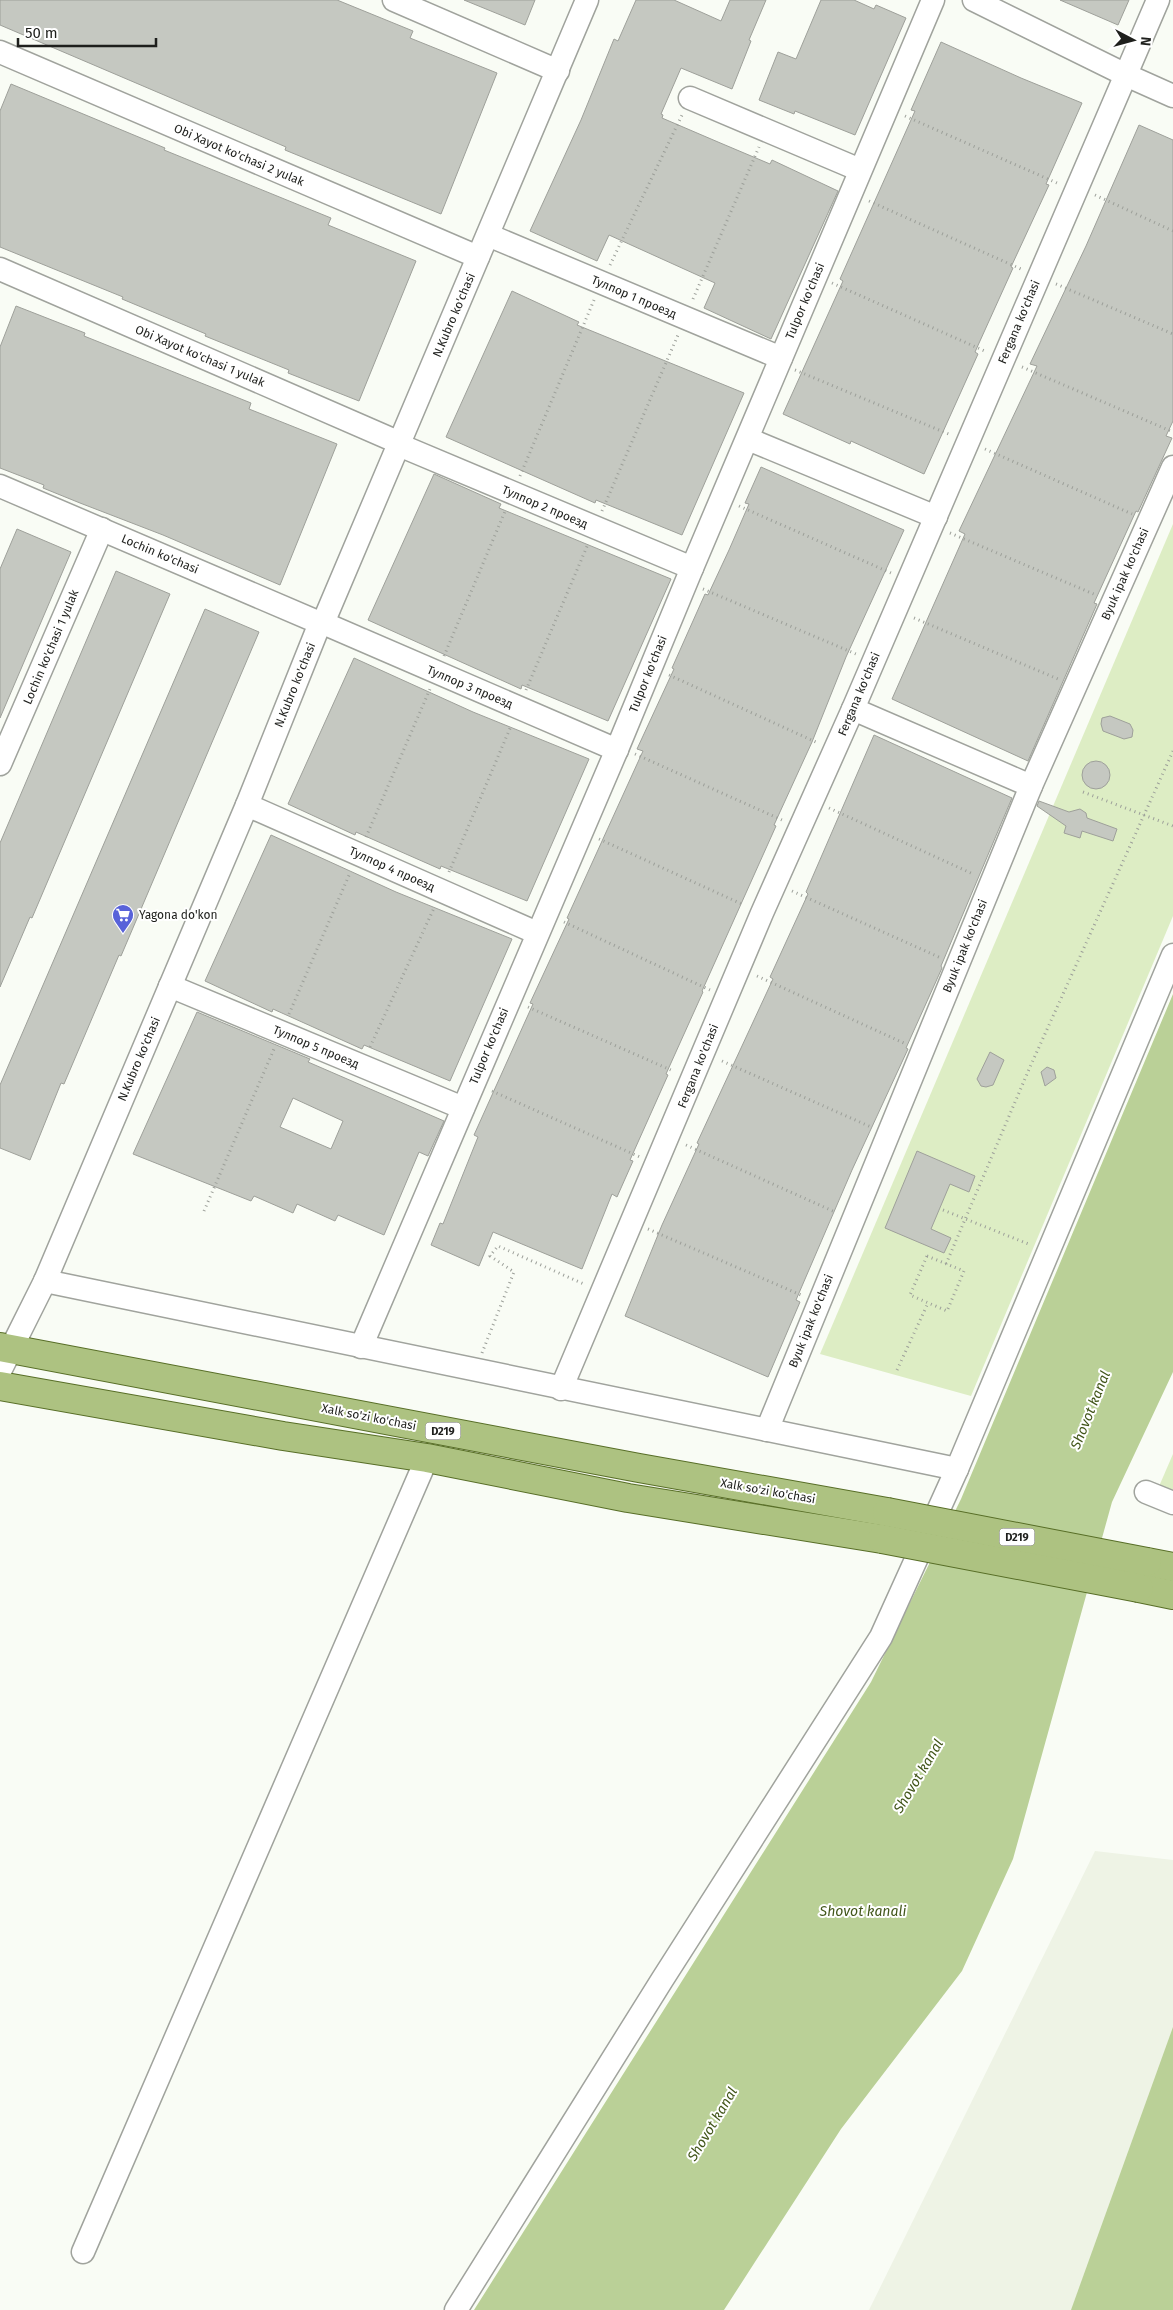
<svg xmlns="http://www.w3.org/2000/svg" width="1173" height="2310" viewBox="0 0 1173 2310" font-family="'Fira Sans',sans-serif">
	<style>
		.built { fill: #eef3e5 }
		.green { fill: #ddedc4 }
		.water { fill: #bad097 }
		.building { fill: #c5c8c1; stroke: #9ea09a; fill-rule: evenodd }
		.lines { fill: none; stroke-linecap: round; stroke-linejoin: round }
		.minor-casing { stroke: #a0a39d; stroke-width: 25 }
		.major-casing { stroke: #586e27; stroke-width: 30 }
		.path { stroke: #9c9f99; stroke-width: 3; stroke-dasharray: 1 4; stroke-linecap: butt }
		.minor { stroke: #fff; stroke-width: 22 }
		.major { stroke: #adc281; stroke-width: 28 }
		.major-bridge-casing { stroke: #586e27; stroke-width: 30; stroke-linecap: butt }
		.major-bridge { stroke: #adc281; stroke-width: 28 }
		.labels { text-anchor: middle; stroke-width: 4; stroke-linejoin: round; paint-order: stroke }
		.shield { fill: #fff; stroke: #626260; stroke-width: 1 }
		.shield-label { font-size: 11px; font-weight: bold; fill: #1e1f1c }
		.street-label { font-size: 12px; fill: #1e1f1c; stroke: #fff }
		.poi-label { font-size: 12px; fill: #1e1f1c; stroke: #fff; text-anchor: start }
		.water-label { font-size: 14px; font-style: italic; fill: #42561a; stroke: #fff }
	</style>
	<rect width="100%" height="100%" fill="#f9fcf5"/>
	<polygon class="built" points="1095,1851 1173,1860 1173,2310 869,2310"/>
	<g class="green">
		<polygon points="1173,524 1173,916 971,1396 820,1354"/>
		<polygon points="1173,1454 1173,1495 1157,1491"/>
	</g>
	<g class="water">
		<polygon points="1173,994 1173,1372 1112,1502 1013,1859 962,1971 841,2129 724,2310 474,2310 871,1682 961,1499"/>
		<polygon points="1173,2027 1173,2310 1071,2310"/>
	</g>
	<g class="building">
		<polygon points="0,0 337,0 413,31 410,38 497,73 441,214 285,150 286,147 0,25"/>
		<polygon points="464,0 535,0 525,25"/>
		<polygon points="636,0 674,0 721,21 730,0 766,0 749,40 751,41 732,89 681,68 661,114 663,115 662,118 718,142 770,164 772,160 838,191 771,339 704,308 715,283 609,235 597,261 530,231 581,120 614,39 618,41"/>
		<polygon points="821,0 854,0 874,9 876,5 906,18 855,135 795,111 794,114 759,100 778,52 796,59"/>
		<polygon points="1060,0 1129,0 1118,25"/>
		<polygon points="941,42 1021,78 1082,103 1046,184 1049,185 1011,267 1013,268 975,352 978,354 924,474 851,441 850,444 783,414 843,281 840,279 915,111 911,110"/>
		<polygon points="11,84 165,148 164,150 331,218 328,225 416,261 359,401 288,373 289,370 205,336 206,334 122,299 123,297 0,247 0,111"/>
		<polygon points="1139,125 1173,140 1173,421 1166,436 1172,438 1138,512 1136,511 1094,603 1097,604 1028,761 892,699 965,534 959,531 1037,366 1030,364 1086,246"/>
		<polygon points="512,291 579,322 577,325 744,393 682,535 596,500 595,503 446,437"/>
		<polygon points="16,306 85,333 84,336 251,403 249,409 337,444 280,585 163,535 80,503 43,488 44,485 0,468 0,347"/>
		<polygon points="761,467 904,530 846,657 812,742 774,825 776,826 702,991 703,992 666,1074 668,1075 630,1160 633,1161 617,1197 612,1194 582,1269 493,1232 479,1266 431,1245 440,1223 443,1224 478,1137 474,1135 533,1004 530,1003 569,919 567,918 643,751 637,749 674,669 672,668 705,594 708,595 729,550 749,504 745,503"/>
		<polygon points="434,474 501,504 499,508 671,579 608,721 522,685 521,689 368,620"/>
		<polygon points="17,529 71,552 0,718 0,569"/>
		<polygon points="116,571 170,594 32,918 30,917 0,987 0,843"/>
		<polygon points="205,609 259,632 121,956 119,955 64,1084 61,1083 30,1160 0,1148 0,1085"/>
		<polygon points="354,658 473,712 589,759 527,901 441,866 440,869 356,832 355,835 288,804"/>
		<polygon points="1110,716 1130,724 1133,730 1132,737 1124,739 1103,731 1101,724 1102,718"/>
		<polygon points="874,735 1012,798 941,966 942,968 906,1048 908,1049 852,1170 796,1300 800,1302 768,1377 625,1316 662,1225 699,1144 697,1143 773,979 770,977 808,894 806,892"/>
		<circle cx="1096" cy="775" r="14"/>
		<polygon points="1039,801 1069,812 1080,809 1086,813 1087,818 1117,829 1113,841 1082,831 1080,838 1064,833 1066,826 1037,806"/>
		<polygon points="271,835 396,892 512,939 450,1081 364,1045 362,1049 273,1009 272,1012 205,981"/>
		<path d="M197,1012l113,47 -2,3 136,59 -16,35 -9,-4 -35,83 -46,-20 -3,6 -38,-17 -4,9 -39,-17 -3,5 -118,-47zM293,1098l50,23 -12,28 -51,-22z"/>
		<polygon points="990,1052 1004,1060 993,1085 986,1087 981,1086 977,1079"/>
		<polygon points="1047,1067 1054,1070 1056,1078 1045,1086 1041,1072"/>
		<polygon points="917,1151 975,1176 969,1192 950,1184 931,1229 951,1238 944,1253 885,1228"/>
	</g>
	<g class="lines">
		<g class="minor-casing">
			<g id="minor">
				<polyline points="394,0 558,71"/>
				<polyline points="974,0 1126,75 1173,96"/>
				<polyline points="0,52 478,257"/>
				<polyline points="690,98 860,170"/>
				<polyline points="488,235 781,358"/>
				<polyline points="0,269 400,443"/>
				<polyline points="748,439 936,517"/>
				<polyline points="399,445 692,568"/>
				<polyline points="0,486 320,623"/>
				<polyline points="323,623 617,750"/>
				<polyline points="853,709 1031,786"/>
				<polyline points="0,764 102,529"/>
				<polyline points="247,805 537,933"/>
				<polyline points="170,986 463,1108"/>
				<polyline points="45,1281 957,1469"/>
				<polyline points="361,1347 618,747 692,568 933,0"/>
				<polyline points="0,1371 45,1281 247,805 320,623 323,623 587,0"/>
				<polyline points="561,1389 762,913 853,709 1158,0"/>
				<polyline points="767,1430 1031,786 1173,467"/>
				<polyline points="1146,1492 1173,1503"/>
				<polyline points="83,2252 427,1458"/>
				<polyline points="456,2310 662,1980 881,1637 957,1469 1173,955"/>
			</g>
		</g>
		<g class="major-casing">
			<g id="major">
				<polyline points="0,1347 639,1468 887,1512"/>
				<polyline points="0,1386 283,1436 427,1458 628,1498 882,1539"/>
				<polyline points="1147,1562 1173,1567"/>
				<polyline points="1139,1588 1173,1595"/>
			</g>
		</g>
		<g class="path">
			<polyline points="905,116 1057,183"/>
			<polyline points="1095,195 1173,231"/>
			<polyline points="869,201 1021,269"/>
			<polyline points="610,265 682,115"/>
			<polyline points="832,283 987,352"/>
			<polyline points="1056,284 1173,334"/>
			<polyline points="693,299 759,147"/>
			<polyline points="1022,367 1173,432"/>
			<polyline points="795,370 951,435"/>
			<polyline points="985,449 1132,514"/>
			<polyline points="520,476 594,300"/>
			<polyline points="739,506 891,573"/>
			<polyline points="602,511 678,335"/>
			<polyline points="950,533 1096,595"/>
			<polyline points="703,589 856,654"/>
			<polyline points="914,618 1058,679"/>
			<polyline points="444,656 506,509"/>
			<polyline points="669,675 818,743"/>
			<polyline points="526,690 588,544"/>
			<polyline points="635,754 782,820"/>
			<polyline points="1083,792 1173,826"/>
			<polyline points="829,808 973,874"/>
			<polyline points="366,837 430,689"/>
			<polyline points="599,839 744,905"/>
			<polyline points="449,872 511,726"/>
			<polyline points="792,891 941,958"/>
			<polyline points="564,922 710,990"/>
			<polyline points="757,976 906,1044"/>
			<polyline points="528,1007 673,1071"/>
			<polyline points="289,1014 350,873"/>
			<polyline points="370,1047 434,908"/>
			<polyline points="722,1061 871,1127"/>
			<polyline points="492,1091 640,1157"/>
			<polyline points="686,1145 835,1212"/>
			<polyline points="943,1210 1031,1245"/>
			<polyline points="204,1211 274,1049"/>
			<polyline points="648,1229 801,1295"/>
			<polygon points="927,1256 964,1271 947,1311 910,1295"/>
			<polyline points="946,1264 1030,1067 1173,751"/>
			<polyline points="482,1353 514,1272 490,1256 498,1246 586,1285"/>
			<polyline points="897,1370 928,1303"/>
		</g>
		<use href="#minor" class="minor"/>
		<use href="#major" class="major"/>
		<g class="major-bridge-casing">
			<g id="major-bridge">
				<polyline points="887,1512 1147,1562"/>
				<polyline points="882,1539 1139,1588"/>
			</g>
		</g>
		<use href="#major-bridge" class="major-bridge"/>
	</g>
	<defs>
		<g id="supermarket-pin" transform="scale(1.125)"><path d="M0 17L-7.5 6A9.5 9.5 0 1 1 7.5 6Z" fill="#5862d9" stroke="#fff"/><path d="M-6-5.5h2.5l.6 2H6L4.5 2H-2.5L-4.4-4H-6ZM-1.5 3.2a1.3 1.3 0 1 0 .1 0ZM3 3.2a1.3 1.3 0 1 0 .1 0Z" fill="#fff"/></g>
	</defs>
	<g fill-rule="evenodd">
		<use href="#supermarket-pin" x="123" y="915"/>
	</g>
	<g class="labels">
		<g class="shield">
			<rect x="425.5" y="1422.5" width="35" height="17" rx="4"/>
			<rect x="999.5" y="1528.5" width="35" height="17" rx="4"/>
		</g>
		<g class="shield-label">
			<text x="443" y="1435">D219</text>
			<text x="1017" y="1541">D219</text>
		</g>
		<g class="street-label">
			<text transform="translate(239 155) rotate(23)" y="4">Obi Xayot ko'chasi 2 yulak</text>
			<text transform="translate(634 297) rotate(23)" y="4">Тулпор 1 проезд</text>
			<text transform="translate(805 301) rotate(-67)" y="4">Tulpor ko'chasi</text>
			<text transform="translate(454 315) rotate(-67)" y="4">N.Kubro ko'chasi</text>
			<text transform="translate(1019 322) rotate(-67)" y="4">Fergana ko'chasi</text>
			<text transform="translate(200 356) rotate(23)" y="4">Obi Xayot ko'chasi 1 yulak</text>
			<text transform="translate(545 507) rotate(23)" y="4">Тулпор 2 проезд</text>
			<text transform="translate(160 554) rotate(23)" y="4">Lochin ko'chasi</text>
			<text transform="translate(1125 574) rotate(-66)" y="4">Byuk ipak ko'chasi</text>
			<text transform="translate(51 647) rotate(-67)" y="4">Lochin ko'chasi 1 yulak</text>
			<text transform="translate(648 674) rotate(-68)" y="4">Tulpor ko'chasi</text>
			<text transform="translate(295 685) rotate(-68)" y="4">N.Kubro ko'chasi</text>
			<text transform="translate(470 687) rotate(23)" y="4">Тулпор 3 проезд</text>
			<text transform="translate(859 694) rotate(-67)" y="4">Fergana ko'chasi</text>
			<text transform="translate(392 869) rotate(24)" y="4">Тулпор 4 проезд</text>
			<text transform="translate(965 946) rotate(-68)" y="4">Byuk ipak ko'chasi</text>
			<text transform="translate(489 1046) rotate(-67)" y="4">Tulpor ko'chasi</text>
			<text transform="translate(316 1047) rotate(23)" y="4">Тулпор 5 проезд</text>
			<text transform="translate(139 1059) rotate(-67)" y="4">N.Kubro ko'chasi</text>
			<text transform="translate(698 1066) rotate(-68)" y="4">Fergana ko'chasi</text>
			<text transform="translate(811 1321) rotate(-68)" y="4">Byuk ipak ko'chasi</text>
			<text transform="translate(369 1417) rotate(11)" y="4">Xalk so'zi ko'chasi</text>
			<text transform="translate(768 1491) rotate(10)" y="4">Xalk so'zi ko'chasi</text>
		</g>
		<g class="poi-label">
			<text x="139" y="919">Yagona do'kon</text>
		</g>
		<g class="water-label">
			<text transform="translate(1090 1410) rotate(-68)" y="5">Shovot kanal</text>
			<text transform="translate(918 1776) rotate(-59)" y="5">Shovot kanal</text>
			<text x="863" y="1916">Shovot kanali</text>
			<text transform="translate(712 2124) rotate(-59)" y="5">Shovot kanal</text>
		</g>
	</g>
	<g transform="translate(1133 40) rotate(96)" stroke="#ffffff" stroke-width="4" paint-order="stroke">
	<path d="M0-4L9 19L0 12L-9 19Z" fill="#1e1f1c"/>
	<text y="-8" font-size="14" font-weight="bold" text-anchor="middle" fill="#1e1f1c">N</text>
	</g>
	<path d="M18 38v8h138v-8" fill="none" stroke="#1e1f1c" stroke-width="2.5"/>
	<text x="25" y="38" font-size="15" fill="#1e1f1c" stroke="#ffffff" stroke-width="4" paint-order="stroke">50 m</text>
</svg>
